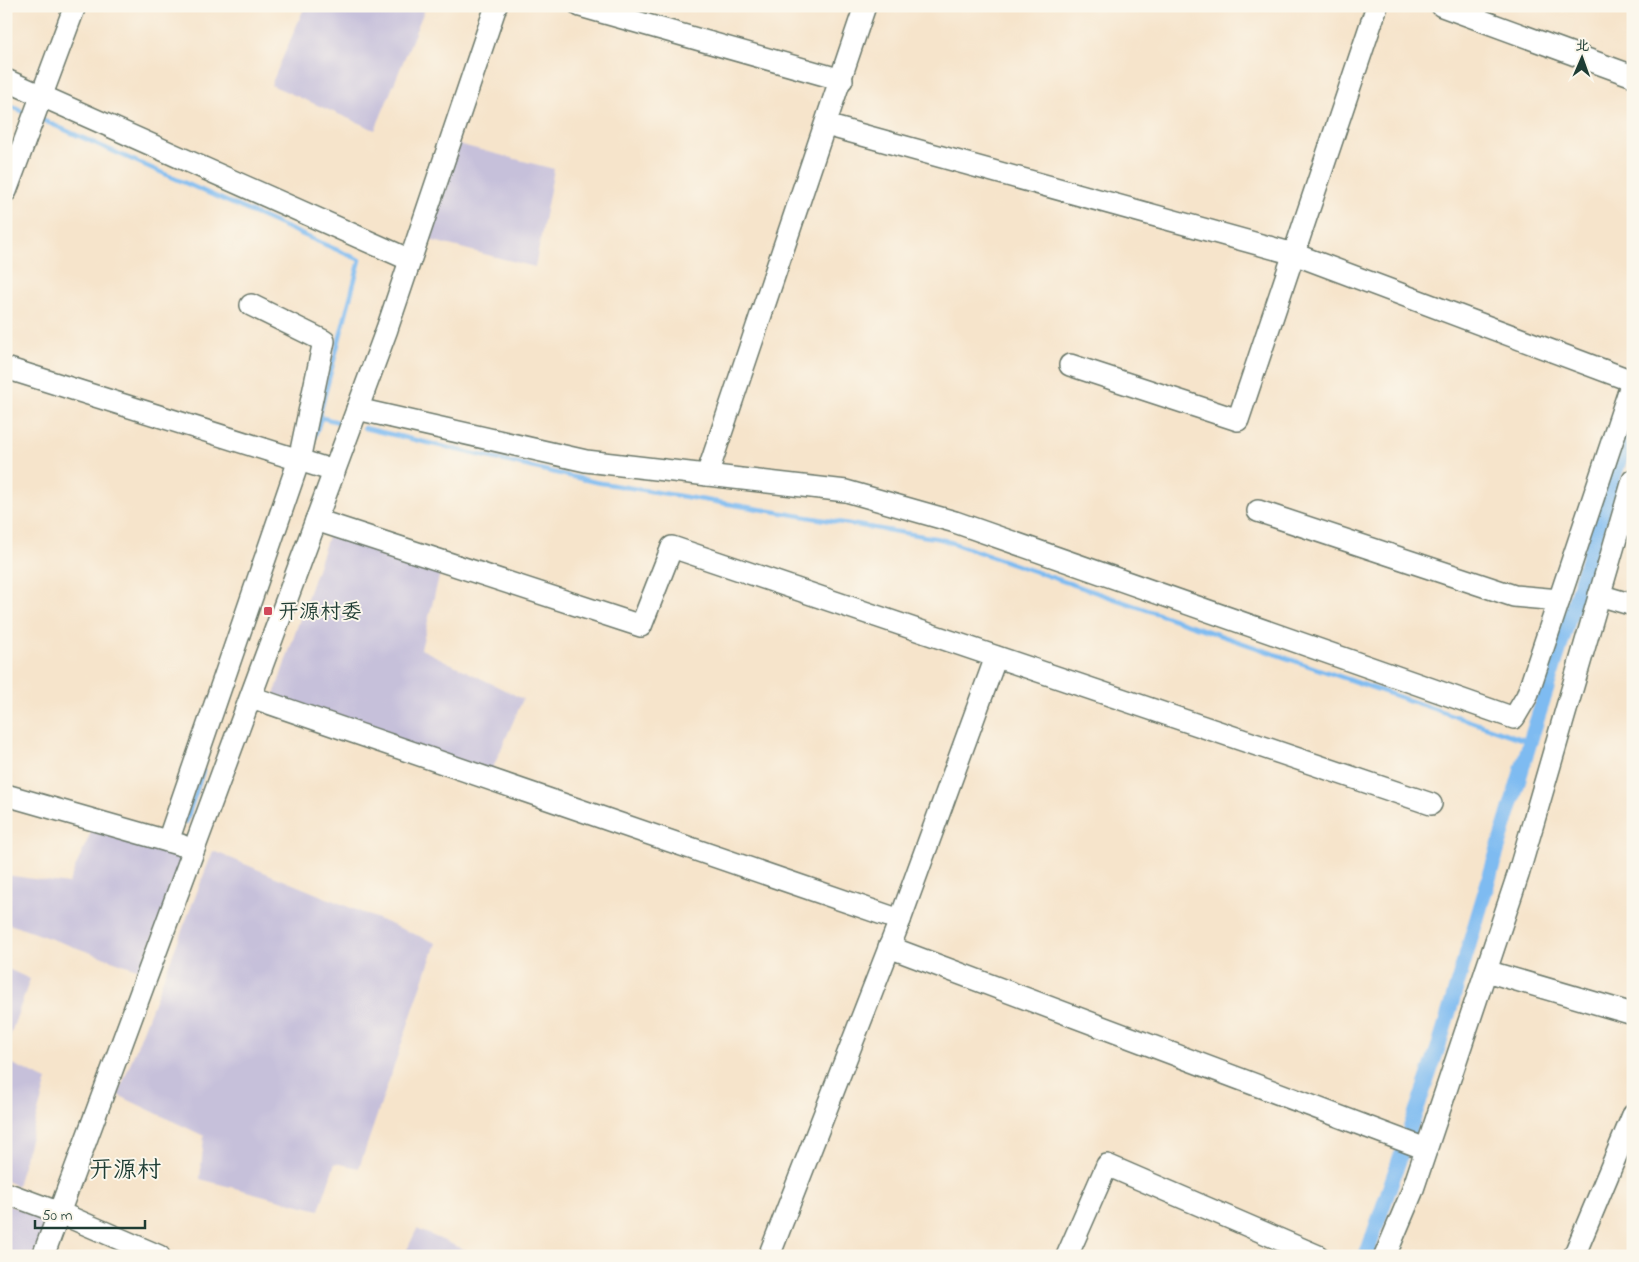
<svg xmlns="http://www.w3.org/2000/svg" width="1639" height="1262" viewBox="0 0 1639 1262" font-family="'Indie Flower','LXGW WenKai TC',sans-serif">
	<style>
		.industrial { fill: #c6c0da }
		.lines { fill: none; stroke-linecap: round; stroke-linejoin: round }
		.stream { stroke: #7ebbf1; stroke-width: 4.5 }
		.canal { stroke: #7ebbf1; stroke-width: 15 }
		.minor-casing { stroke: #6a7769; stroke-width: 24 }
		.minor { stroke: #fff; stroke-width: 21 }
		.poi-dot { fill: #d1495b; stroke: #fbf7ec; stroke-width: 2 }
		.labels { text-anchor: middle; stroke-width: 4; stroke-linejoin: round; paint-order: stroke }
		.poi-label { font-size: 21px; fill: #1f3d34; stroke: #fbf7ec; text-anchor: start }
		.quarter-label { font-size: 24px; fill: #1f3d34; stroke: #fbf7ec }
	</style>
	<rect width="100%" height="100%" fill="#fbf7ec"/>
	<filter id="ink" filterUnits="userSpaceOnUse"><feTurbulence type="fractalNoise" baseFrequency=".02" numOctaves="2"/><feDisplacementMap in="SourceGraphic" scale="10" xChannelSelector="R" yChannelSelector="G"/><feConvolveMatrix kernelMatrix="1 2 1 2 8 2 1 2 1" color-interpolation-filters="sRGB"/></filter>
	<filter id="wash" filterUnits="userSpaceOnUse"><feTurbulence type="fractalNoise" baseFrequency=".0096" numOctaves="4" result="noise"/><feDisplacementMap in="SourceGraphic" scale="20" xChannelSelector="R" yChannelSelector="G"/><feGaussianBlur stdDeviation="1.12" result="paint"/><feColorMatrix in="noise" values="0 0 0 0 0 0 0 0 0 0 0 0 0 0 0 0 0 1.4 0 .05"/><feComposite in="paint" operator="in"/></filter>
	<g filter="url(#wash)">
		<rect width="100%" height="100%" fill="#f6e4cb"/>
		<g class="industrial">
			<polygon points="305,6 426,6 375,130 271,85"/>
			<polygon points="450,142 554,169 535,267 418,237"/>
			<polygon points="332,525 443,561 421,649 523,699 488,779 274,695"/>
			<polygon points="92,830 186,855 140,970 6,923 6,875 68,884"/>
			<polygon points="213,851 436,943 359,1168 335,1163 319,1210 200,1179 204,1136 118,1095"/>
			<polygon points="6,968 30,979 6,1047"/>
			<polygon points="6,1061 47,1080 17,1186 6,1181"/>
			<polygon points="6,1204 47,1221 33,1256 6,1256"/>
			<polygon points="417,1229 479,1256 404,1256"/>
		</g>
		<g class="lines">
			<g class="stream">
				<polyline points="6,104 28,114"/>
				<polyline points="40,119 360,260 319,417 338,422"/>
				<polyline points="364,428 595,482 941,539 1530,742"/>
				<polyline points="313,441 321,418"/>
				<polyline points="186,822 203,771"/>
			</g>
			<polyline class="canal" points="1366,1256 1439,1045 1530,742 1633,417"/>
		</g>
	</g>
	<g filter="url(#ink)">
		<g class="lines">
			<g class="minor-casing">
				<g id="minor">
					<polyline points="580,6 842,80"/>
					<polyline points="1442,6 1633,76"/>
					<polyline points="6,80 410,260"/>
					<polyline points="826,125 1294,254 1632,381"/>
					<polyline points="6,191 75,6"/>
					<polyline points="1070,365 1238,420 1377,6"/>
					<polyline points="6,368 334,471"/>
					<polyline points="357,409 586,461 846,491 955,522 1514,718 1527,696 1633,379"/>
					<polyline points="707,475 865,6"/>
					<polyline points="1258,511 1514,596 1559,600"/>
					<polyline points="316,520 641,626 672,547 1431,804"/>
					<polyline points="1599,595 1633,605"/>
					<polyline points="251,697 900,920"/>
					<polyline points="6,795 181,845"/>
					<polyline points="168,841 299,460 324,341 251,305"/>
					<polyline points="889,947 1426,1149"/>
					<polyline points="1486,971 1633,1014"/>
					<polyline points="6,1193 60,1213 159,1256"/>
					<polyline points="43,1256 387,329 496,6"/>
					<polyline points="769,1256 900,920 996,657"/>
					<polyline points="1067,1256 1107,1165 1318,1256"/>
					<polyline points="1385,1256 1412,1192 1518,875 1633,480"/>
					<polyline points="1574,1256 1633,1115"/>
				</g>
			</g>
			<use href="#minor" class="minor"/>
		</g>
	</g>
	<rect class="poi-dot" x="263" y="606" width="10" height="10" rx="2.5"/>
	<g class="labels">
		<g class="poi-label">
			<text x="278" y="618">开源村委</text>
		</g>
		<g class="quarter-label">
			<text x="125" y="1177">开源村</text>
		</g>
	</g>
	<rect width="1639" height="1262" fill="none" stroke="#fbf7ec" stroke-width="25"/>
	<g transform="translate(1582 58) rotate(2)" stroke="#fbf7ec" stroke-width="4" paint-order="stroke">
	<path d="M0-4L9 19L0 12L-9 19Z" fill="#1f3d34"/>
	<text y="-8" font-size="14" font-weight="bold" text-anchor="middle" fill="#1f3d34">北</text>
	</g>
	<path d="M35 1220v8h110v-8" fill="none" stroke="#1f3d34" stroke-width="2.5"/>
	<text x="42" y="1220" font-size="15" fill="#1f3d34" stroke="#fbf7ec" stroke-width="4" paint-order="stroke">50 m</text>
</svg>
